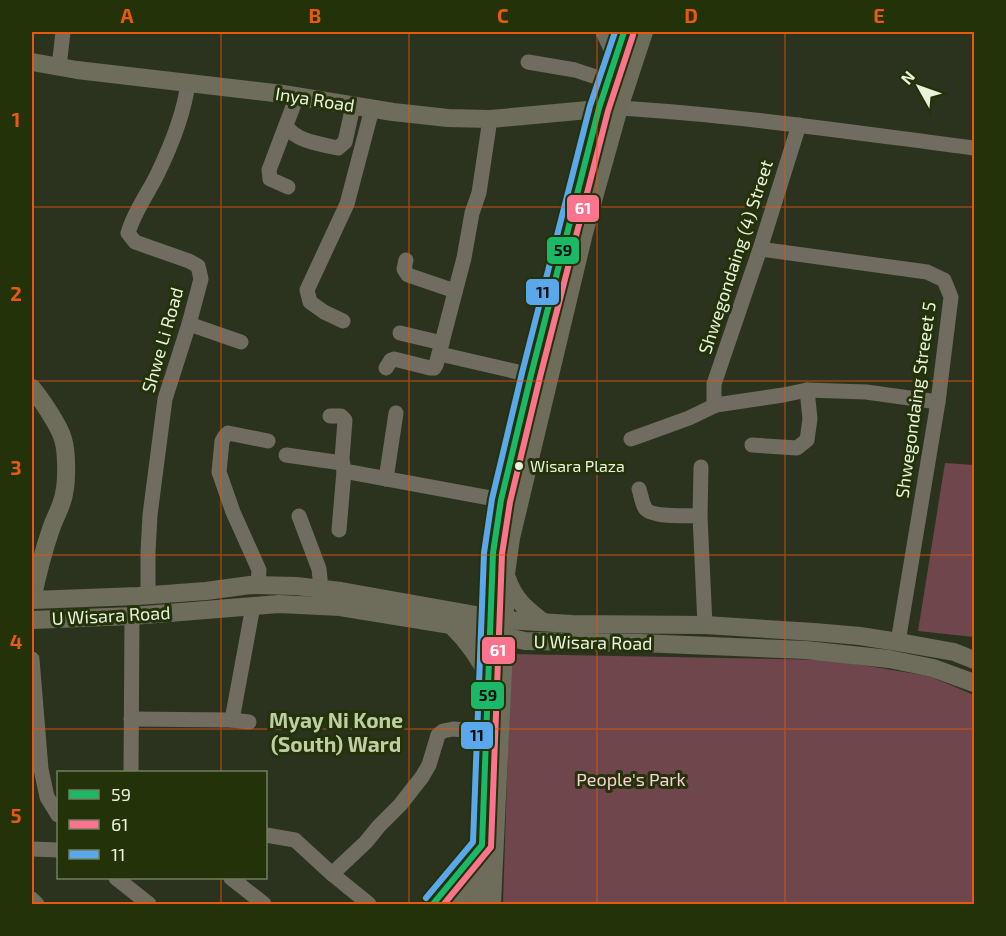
<svg xmlns="http://www.w3.org/2000/svg" width="1006" height="936" viewBox="0 0 1006 936" font-family="'Exo 2',sans-serif">
	<style>
		.green { fill: #6e464c }
		.lines { fill: none; stroke-linecap: round; stroke-linejoin: round }
		.minor { stroke: #706c60; stroke-width: 15 }
		.major { stroke: #6e6c5b; stroke-width: 18 }
		.bus-1-casing { stroke: #24320a; stroke-width: 10 }
		.bus-2-casing { stroke: #24320a; stroke-width: 10 }
		.bus-3-casing { stroke: #24320a; stroke-width: 10 }
		.bus-1 { stroke: #1ab867; stroke-width: 6 }
		.bus-2 { stroke: #fc738d; stroke-width: 6 }
		.bus-3 { stroke: #5aa8eb; stroke-width: 6 }
		.grid { fill: none; stroke: #e8590c; stroke-width: 1.5; stroke-opacity: 0.55 }
		.bus-dot { fill: #e8f2dc; stroke: #24320a; stroke-width: 2 }
		.labels { text-anchor: middle; stroke-width: 6; stroke-linejoin: round; paint-order: stroke }
		.bus-label { font-size: 16px; fill: #e8f2dc; stroke: #24320a; text-anchor: start }
		.street-label { font-size: 18px; fill: #e8f2dc; stroke: #24320a }
		.park-label { font-size: 18px; fill: #fcced7; stroke: #24320a }
		.quarter-label { font-size: 21px; font-weight: bold; fill: #bdcfa3; stroke: #24320a }
		.line-badge { stroke: #24320a; stroke-width: 2 }
		.badge-label { font-size: 16px; text-anchor: middle; font-weight: bold; fill: #fff }
		.pale-badge-label { font-size: 16px; text-anchor: middle; font-weight: bold; fill: #111 }
		.neatline { fill: none; stroke: #e8590c; stroke-width: 2 }
		.grid-label { font-size: 20px; text-anchor: middle; font-weight: bold; fill: #e8590c }
	</style>
	<rect width="100%" height="100%" fill="#2b331e"/>
	<g class="green">
		<polygon points="945,463 974,465 974,637 918,631"/>
		<polygon points="511,654 831,660 929,676 974,695 974,904 503,904"/>
	</g>
	<g class="lines">
		<g class="minor">
			<polyline points="603,32 615,58"/>
			<polyline points="528,62 575,70 608,81"/>
			<polyline points="59,67 63,32"/>
			<path d="M619,108c119,7 237,25 355,40"/>
			<polyline points="799,125 760,249 714,384 714,401 716,405 783,395 807,390 866,392 938,402"/>
			<path d="M286,126c11,16 35,18 52,22l7,-6 8,-36"/>
			<polyline points="288,187 270,179 269,170 297,96"/>
			<polyline points="760,249 927,272 944,280 951,297 938,402 898,642"/>
			<polyline points="406,260 404,269 408,275 455,291"/>
			<polyline points="343,321 324,312 310,302 307,290 347,204 372,109"/>
			<polyline points="189,324 241,342"/>
			<polyline points="400,333 442,343"/>
			<polyline points="440,354 531,375"/>
			<polyline points="386,368 391,360 394,359 430,368 434,368 436,365 464,258 472,213 479,193 490,119"/>
			<polyline points="330,416 341,416 345,420 342,459 344,471 339,530"/>
			<polyline points="631,439 689,418 716,405"/>
			<polyline points="752,445 797,448 807,440 810,419 807,390"/>
			<polyline points="286,455 342,463"/>
			<polyline points="344,471 501,500"/>
			<polyline points="386,479 396,413"/>
			<path d="M639,489c2,6 3,14 6,19 6,10 43,7 55,8l5,109"/>
			<polyline points="299,516 319,569 321,588"/>
			<polyline points="700,516 701,467"/>
			<polyline points="258,584 259,570 233,512 219,472 222,441 225,436 228,433 268,441"/>
			<path d="M148,595v-43l2,-37 15,-116 24,-75 12,-45 -3,-13 -9,-5 -54,-19 -7,-9c6,-21 19,-38 29,-58 14,-29 27,-60 31,-92"/>
			<polyline points="32,659 41,769 47,797 58,815"/>
			<polyline points="131,719 232,720 249,722"/>
			<polyline points="232,720 253,606"/>
			<polyline points="131,772 132,616"/>
			<polyline points="266,835 295,840 332,874 369,904"/>
			<polyline points="32,849 58,850"/>
			<polyline points="332,874 366,842 379,826 400,805 422,777 429,765 438,735 443,731 453,729 487,732"/>
			<polyline points="116,878 149,904"/>
			<polyline points="231,878 264,904"/>
			<polyline points="32,899 37,904"/>
		</g>
		<g class="major">
			<polyline points="32,62 77,70 283,94 393,112 448,118 490,119 610,108"/>
			<path d="M32,388c9,11 27,37 31,51 4,13 4,42 1,55 -2,12 -9,23 -13,35 -8,23 -14,47 -19,71"/>
			<path d="M507,578c7,21 18,30 36,44"/>
			<polyline points="32,600 138,596 206,591 250,585 296,586 341,591 504,620 572,624 705,625 814,632 860,636 898,642 954,652 974,660"/>
			<polyline points="32,620 132,616 279,604 340,607 451,625 525,641 640,643 806,650 889,659 933,668 974,683"/>
			<path d="M451,625c16,16 28,31 37,52"/>
			<polyline points="433,904 482,845"/>
			<polyline points="456,904 480,874"/>
			<polyline points="478,904 482,845 489,680 493,553 501,500 531,375 599,108 624,32"/>
			<polyline points="492,904 504,648 506,574 511,538 584,233 619,108 644,32"/>
		</g>
		<g class="bus-1-casing">
			<polyline id="bus-1" points="433,904 482,845 493,553 501,500 531,375 599,108 624,32"/>
		</g>
		<g class="bus-2-casing">
			<polyline id="bus-2" points="444,904 491,847 502,554 510,502 540,377 608,111 633,35"/>
		</g>
		<g class="bus-3-casing">
			<polyline id="bus-3" points="426,898 473,842 484,553 492,499 522,373 590,106 615,32"/>
		</g>
		<use href="#bus-1" class="bus-1"/>
		<use href="#bus-2" class="bus-2"/>
		<use href="#bus-3" class="bus-3"/>
	</g>
	<path class="grid" d="M221,32v740M409,32v872M597,32v872M785,32v872M32,207h942M32,381h942M32,555h942M32,729h942M221,878v26"/>
	<circle class="bus-dot" cx="519" cy="466" r="5"/>
	<g class="labels">
		<g class="bus-label">
			<text x="530" y="472">Wisara Plaza</text>
		</g>
		<g class="street-label">
			<text transform="translate(315 100) rotate(9)" y="6">Inya Road</text>
			<text transform="translate(736 257) rotate(-72)" y="6">Shwegondaing (4) Street</text>
			<text transform="translate(163 340) rotate(-74)" y="6">Shwe Li Road</text>
			<text transform="translate(916 400) rotate(-82)" y="6">Shwegondaing Streeet 5</text>
			<text transform="translate(111 616) rotate(-3)" y="6">U Wisara Road</text>
			<text transform="translate(593 643) rotate(1)" y="6">U Wisara Road</text>
		</g>
		<g class="park-label">
			<text x="631" y="786">People's Park</text>
		</g>
		<g class="quarter-label">
			<text x="336" y="728">Myay Ni Kone<tspan x="336" dy="24">(South) Ward</tspan></text>
		</g>
	</g>
	<g class="line-badge">
		<rect x="566" y="194" width="34" height="29" rx="6" fill="#fc738d"/>
		<rect x="546" y="236" width="34" height="29" rx="6" fill="#1ab867"/>
		<rect x="525" y="278" width="35" height="28" rx="6" fill="#5aa8eb"/>
		<rect x="481" y="636" width="35" height="29" rx="6" fill="#fc738d"/>
		<rect x="470" y="681" width="35" height="29" rx="6" fill="#1ab867"/>
		<rect x="460" y="721" width="34" height="29" rx="6" fill="#5aa8eb"/>
	</g>
	<g class="badge-label">
		<text x="583" y="214">61</text>
		<text x="498" y="656">61</text>
	</g>
	<g class="pale-badge-label">
		<text x="563" y="256">59</text>
		<text x="543" y="298">11</text>
		<text x="488" y="701">59</text>
		<text x="477" y="741">11</text>
	</g>
	<rect width="1006" height="936" fill="none" stroke="#24320a" stroke-width="66"/>
	<rect x="57" y="771" width="210" height="108" fill="#24320a" stroke="#727f5e" stroke-width="1.5"/>
	<rect x="69" y="790" width="30" height="9" fill="#1ab867" stroke="#727f5e" stroke-width="1.5"/>
	<text x="111" y="801" font-size="18" fill="#e8f2dc">59</text>
	<rect x="69" y="820" width="30" height="9" fill="#fc738d" stroke="#727f5e" stroke-width="1.5"/>
	<text x="111" y="831" font-size="18" fill="#e8f2dc">61</text>
	<rect x="69" y="850" width="30" height="9" fill="#5aa8eb" stroke="#727f5e" stroke-width="1.5"/>
	<text x="111" y="861" font-size="18" fill="#e8f2dc">11</text>
	<g transform="translate(919 87) rotate(310)" stroke="#24320a" stroke-width="4.5" paint-order="stroke">
	<path d="M0-4.5L10 22L0 15L-10 22Z" fill="#e8f2dc"/>
	<text y="-9" font-size="16" font-weight="bold" text-anchor="middle" fill="#e8f2dc">N</text>
	</g>
	<rect x="33" y="33" width="940" height="870" class="neatline"/>
	<g class="grid-label">
		<text x="127" y="23">A</text>
		<text x="315" y="23">B</text>
		<text x="503" y="23">C</text>
		<text x="691" y="23">D</text>
		<text x="879" y="23">E</text>
		<text x="16" y="127">1</text>
		<text x="16" y="301">2</text>
		<text x="16" y="475">3</text>
		<text x="16" y="649">4</text>
		<text x="16" y="823">5</text>
	</g>
</svg>
